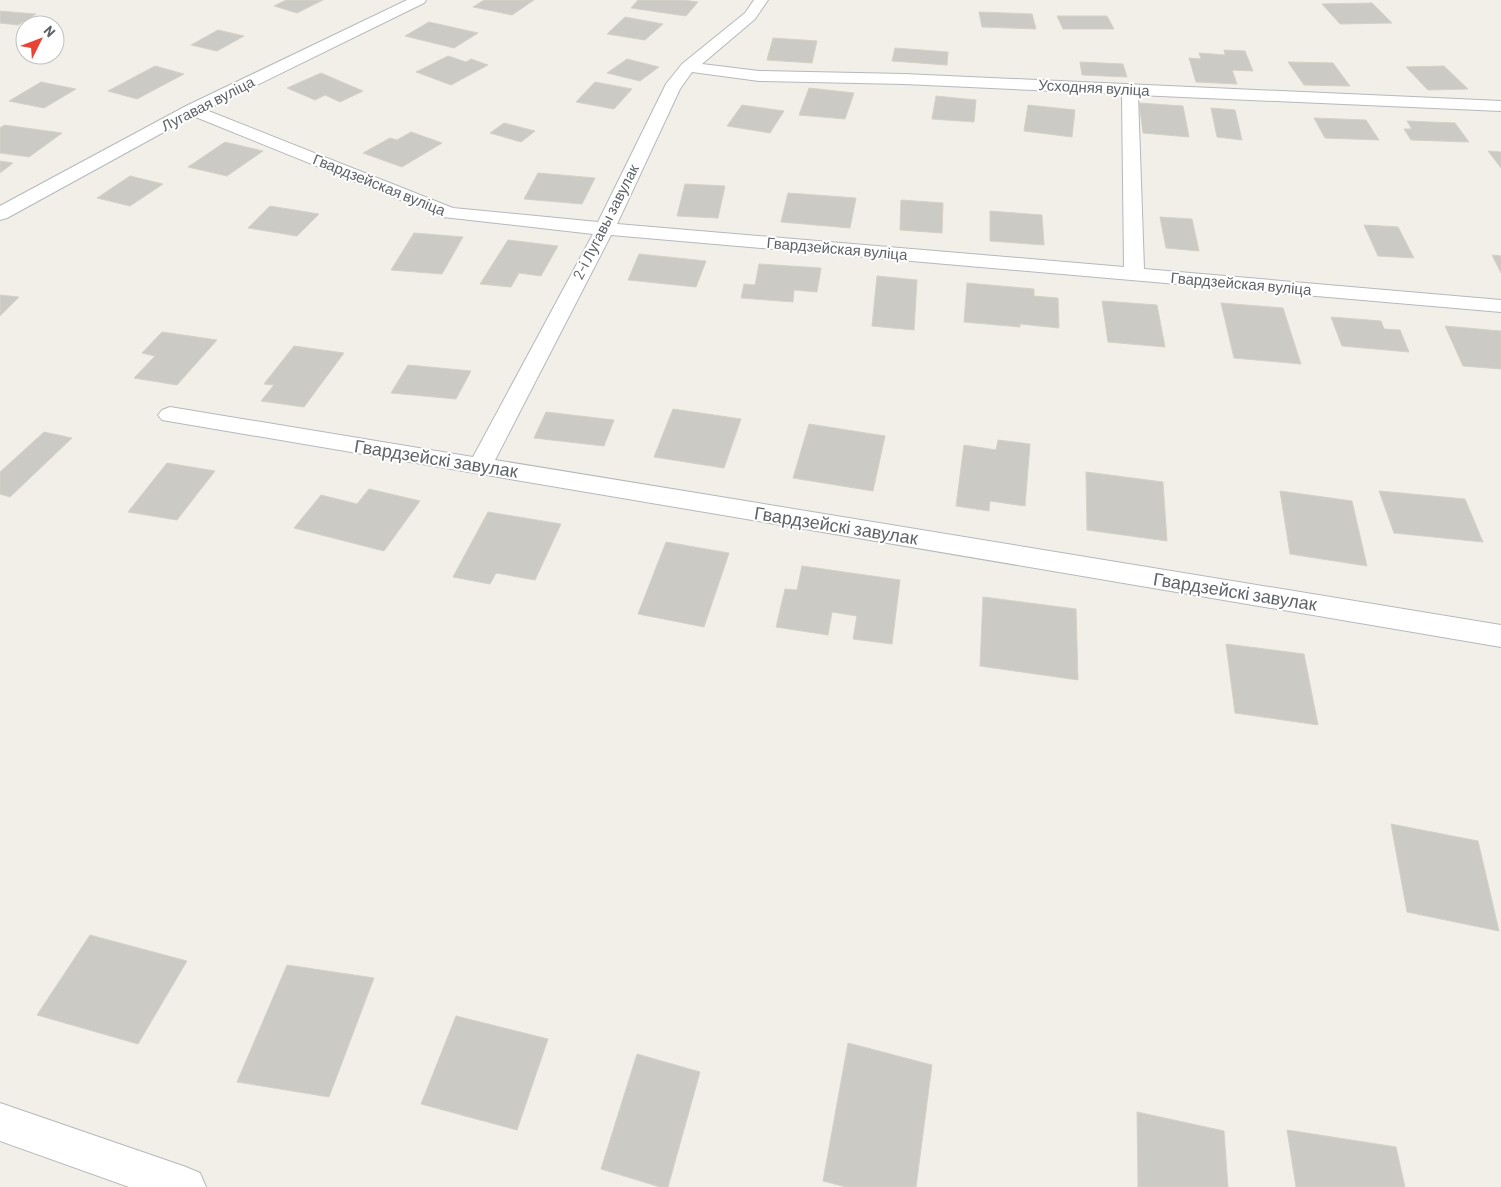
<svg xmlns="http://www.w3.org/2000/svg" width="1501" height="1187" viewBox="0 0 1501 1187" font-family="Barlow,sans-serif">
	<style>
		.building { fill: #cccac5; stroke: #d6d1c6 }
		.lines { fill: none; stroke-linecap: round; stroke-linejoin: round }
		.minor-casing { stroke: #b5b8bc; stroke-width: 2 }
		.minor { fill: #fff; fill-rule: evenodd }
		.labels { text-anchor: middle; stroke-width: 4; stroke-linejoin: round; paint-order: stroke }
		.far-street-label { font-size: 15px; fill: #5f6368; stroke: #fff }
		.street-label { font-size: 18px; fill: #5f6368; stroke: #fff }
	</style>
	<rect width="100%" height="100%" fill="#f1efe8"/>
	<g class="building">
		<polygon points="286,0 323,0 297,13 274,6"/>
		<polygon points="484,0 534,0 512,15 473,7"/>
		<polygon points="638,0 683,0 698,2 686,16 631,8"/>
		<polygon points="1372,3 1392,23 1340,24 1322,4"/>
		<polygon points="0,11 36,14 18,25 0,23"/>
		<polygon points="979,12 1032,14 1036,29 982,27"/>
		<polygon points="1057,16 1107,16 1114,29 1063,29"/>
		<polygon points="625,17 663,24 645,40 607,34"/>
		<polygon points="429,22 478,33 454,48 405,36"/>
		<polygon points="218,30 244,36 217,51 191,45"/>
		<polygon points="773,38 817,41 812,63 767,60"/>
		<polygon points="895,48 948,52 947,65 892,61"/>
		<polygon points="1224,50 1245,51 1253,71 1232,70 1237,84 1196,82 1189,58 1201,59 1199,53 1225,55"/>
		<polygon points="448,56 466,62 471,59 488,65 451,85 416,72"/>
		<polygon points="627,59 659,67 640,81 607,73"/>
		<polygon points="1080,62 1123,64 1127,77 1082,75"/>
		<polygon points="1288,62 1333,63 1350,86 1304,85"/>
		<polygon points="155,66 184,74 137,99 108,91"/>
		<polygon points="1444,66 1468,89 1428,90 1406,67"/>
		<polygon points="321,73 363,91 340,102 325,95 315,100 287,88"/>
		<polygon points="41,82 76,89 44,108 9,101"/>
		<polygon points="595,82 632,89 614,109 576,102"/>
		<polygon points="809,88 854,93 845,119 799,115"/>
		<polygon points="936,96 976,100 974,122 932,119"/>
		<polygon points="1139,103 1183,106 1189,137 1143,133"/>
		<polygon points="742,105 784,111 770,133 727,126"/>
		<polygon points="1028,105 1075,110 1072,137 1024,131"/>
		<polygon points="1211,108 1235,110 1242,140 1217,137"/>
		<polygon points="1314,118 1366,120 1379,140 1325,138"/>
		<polygon points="1407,121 1455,123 1469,142 1411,140 1404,129 1412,129"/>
		<polygon points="504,123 535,131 521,142 490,133"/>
		<polygon points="4,125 62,133 29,157 0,153 0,128"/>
		<polygon points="411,132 442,143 402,167 363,153 390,138 397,140"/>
		<polygon points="225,142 263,151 227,176 188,167"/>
		<polygon points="1488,151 1501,152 1501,168"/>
		<polygon points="0,161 13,163 0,173"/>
		<polygon points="538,173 595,178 582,204 524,199"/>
		<polygon points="130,176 163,184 130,206 97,198"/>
		<polygon points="685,184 725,186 718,218 677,216"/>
		<polygon points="788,193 856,198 850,228 781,222"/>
		<polygon points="901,200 943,203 942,233 900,230"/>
		<polygon points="270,206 319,214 297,236 248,228"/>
		<polygon points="990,211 1042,215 1044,245 990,241"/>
		<polygon points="1160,217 1192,219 1199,251 1166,248"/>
		<polygon points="1364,225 1398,227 1414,258 1378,256"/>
		<polygon points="414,233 463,237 442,274 391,270"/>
		<polygon points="508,240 558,246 541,276 519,273 511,287 480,284"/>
		<polygon points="639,254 706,261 696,287 628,280"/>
		<polygon points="1492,255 1501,256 1501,273"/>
		<polygon points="759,264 821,268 817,292 794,290 793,302 741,298 744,284 755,285"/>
		<polygon points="877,276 917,280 914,330 872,326"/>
		<polygon points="967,283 1034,289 1034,296 1058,298 1059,328 1020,324 1020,327 964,322"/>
		<polygon points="0,295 19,297 0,316"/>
		<polygon points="1102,301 1157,305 1165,347 1108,342"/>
		<polygon points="1221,303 1283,308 1301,364 1234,358"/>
		<polygon points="1331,317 1381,321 1384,329 1400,330 1409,352 1342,346"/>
		<polygon points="1445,326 1501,331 1501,369 1463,366"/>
		<polygon points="162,332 217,340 177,385 134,378 155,356 142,353"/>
		<polygon points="294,346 344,353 304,407 261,401 274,385 264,384"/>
		<polygon points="408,365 471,371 456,399 391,393"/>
		<polygon points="673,409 741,419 724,468 654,457"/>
		<polygon points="546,412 614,420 604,446 534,438"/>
		<polygon points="809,424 885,436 873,491 793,478"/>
		<polygon points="44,432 72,438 10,497 0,494 0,472"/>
		<polygon points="998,440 1030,444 1025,506 990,501 989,511 956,506 964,445 996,450"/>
		<polygon points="167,463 215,471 177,520 128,512"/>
		<polygon points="1086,472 1163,482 1167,541 1087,530"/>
		<polygon points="369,489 420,501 384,551 294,528 321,495 357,504"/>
		<polygon points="1280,491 1352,501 1367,566 1290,554"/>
		<polygon points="1379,491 1465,499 1483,542 1394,533"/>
		<polygon points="488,512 561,524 535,580 496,573 490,584 453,577"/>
		<polygon points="666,542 729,553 704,627 638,614"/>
		<polygon points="802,566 900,580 892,644 853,639 857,616 832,612 828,635 776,627 785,589 797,590"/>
		<polygon points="983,597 1076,609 1078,680 980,666"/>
		<polygon points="1226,644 1304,654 1318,725 1235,713"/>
		<polygon points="1391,824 1478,841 1499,931 1407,912"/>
		<polygon points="90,935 187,961 138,1044 37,1015"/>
		<polygon points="287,965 374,978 329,1097 237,1082"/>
		<polygon points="456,1016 548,1039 517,1130 421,1104"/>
		<polygon points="848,1043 932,1065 916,1187 846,1187 823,1181"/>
		<polygon points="637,1054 700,1072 668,1187 660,1187 601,1169"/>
		<polygon points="1137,1112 1224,1131 1228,1187 1138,1187"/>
		<polygon points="1287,1130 1396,1147 1405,1187 1296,1187"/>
	</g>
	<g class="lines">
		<g class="minor-casing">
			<g id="minor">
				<path d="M407,0h19l-2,3 -218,107 247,98 145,14 68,-138 16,-20 63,-51 9,-13h14l-13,19 -53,45 57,7 145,3 597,27v10l-363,-16 6,174 357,31v12l-890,-77 -116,225 1006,165v22l-1339,-227 -4,-5 4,-5 8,-3 303,50 120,-223 -150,-17 -250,-101 -186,102 -7,2v-14l186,-100zM692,72l67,9 145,3 218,10 2,173 -507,-43 63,-135z"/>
				<polygon points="0,1103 186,1167 200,1173 206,1187 129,1187 0,1141"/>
			</g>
		</g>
		<use href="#minor" class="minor"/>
	</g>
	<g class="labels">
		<g class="far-street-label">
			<text transform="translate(1094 88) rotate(3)" y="5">Усходняя вуліца</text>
			<text transform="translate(208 104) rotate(-27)" y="5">Лугавая вуліца</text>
			<text transform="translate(379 185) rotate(22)" y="5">Гвардзейская вуліца</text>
			<text transform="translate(606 222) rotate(-63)" y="5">2-і Лугавы завулак</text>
			<text transform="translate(837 249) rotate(5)" y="5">Гвардзейская вуліца</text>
			<text transform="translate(1241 284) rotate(5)" y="5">Гвардзейская вуліца</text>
		</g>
		<g class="street-label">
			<text transform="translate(436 459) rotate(9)" y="6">Гвардзейскі завулак</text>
			<text transform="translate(836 526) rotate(9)" y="6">Гвардзейскі завулак</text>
			<text transform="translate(1235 592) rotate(9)" y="6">Гвардзейскі завулак</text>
		</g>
	</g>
	<g transform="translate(40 40) rotate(48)"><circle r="24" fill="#ffffff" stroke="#bfc1c3"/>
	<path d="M0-4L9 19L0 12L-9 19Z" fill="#ea4335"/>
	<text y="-8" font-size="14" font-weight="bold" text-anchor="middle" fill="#5f6368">N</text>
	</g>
</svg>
